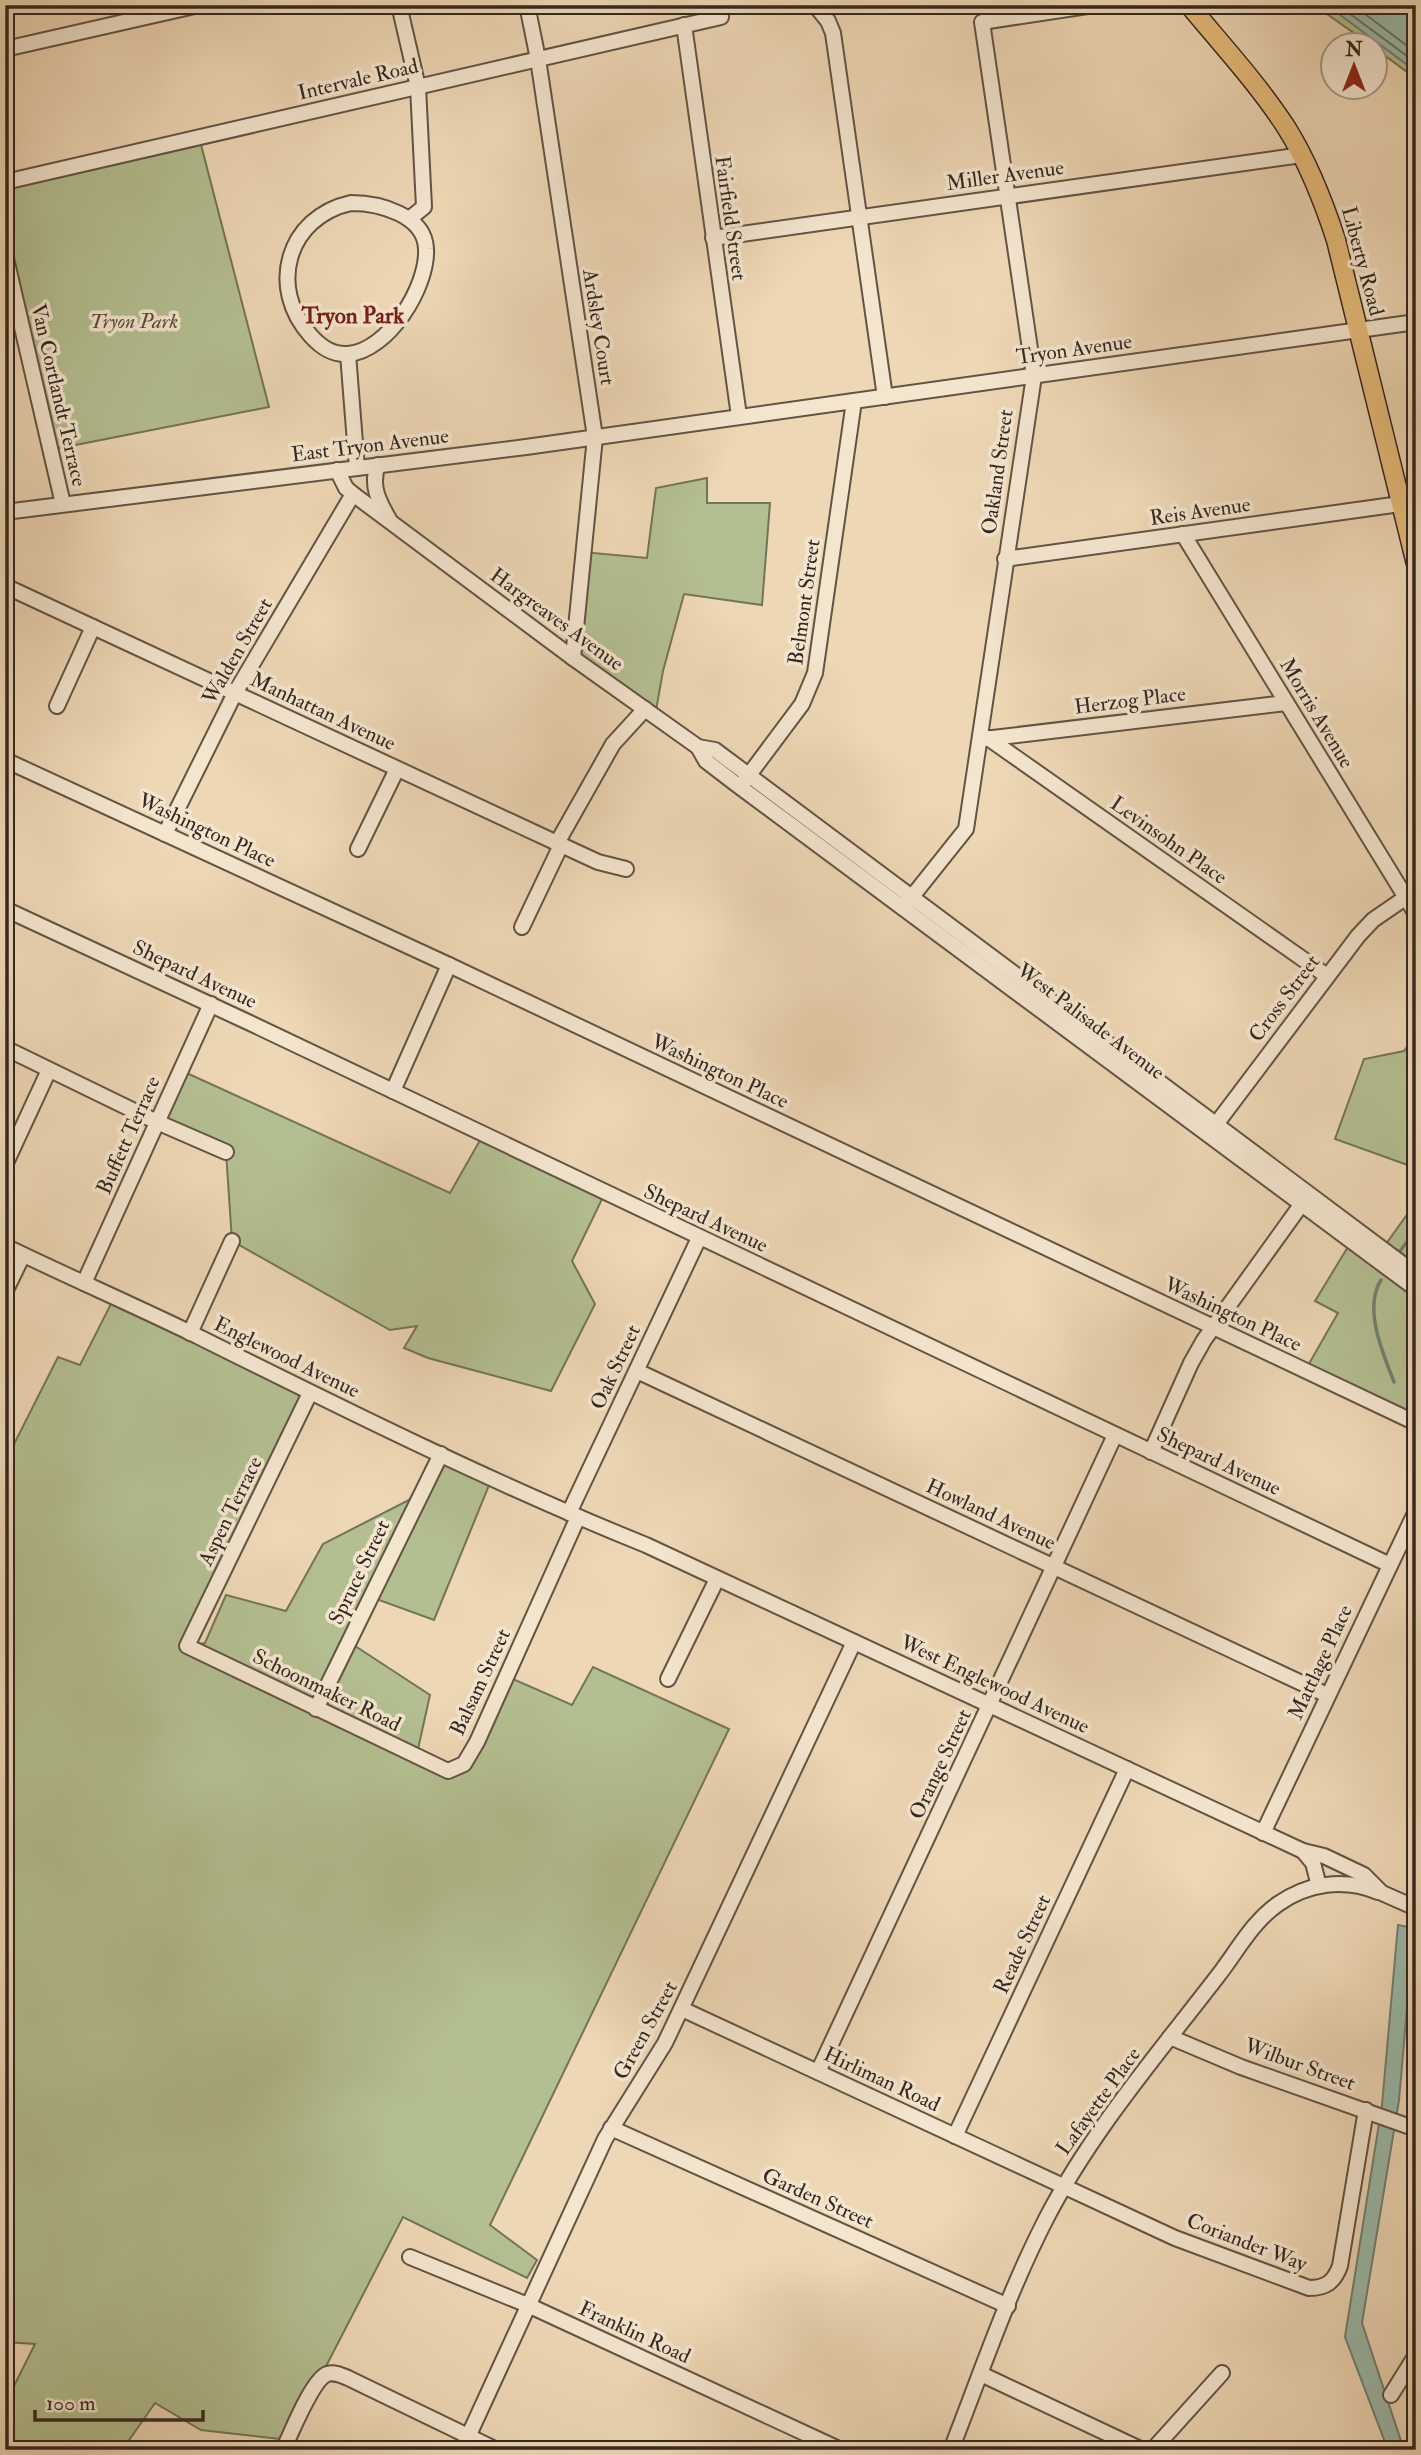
<svg xmlns="http://www.w3.org/2000/svg" width="1421" height="2455" viewBox="0 0 1421 2455" font-family="'IM FELL Double Pica',serif">
	<style>
		.green { fill: #b4bf91; stroke: #747458; stroke-width: 2 }
		.water { fill: #9abaaa; stroke: #718073; stroke-width: 2 }
		.lines { fill: none; stroke-linecap: round; stroke-linejoin: round }
		.shore { stroke: #667165; stroke-width: 2 }
		.stream { stroke: #718073; stroke-width: 3.5 }
		.minor-casing { stroke: #625445; stroke-width: 18 }
		.major-casing { stroke: #332820; stroke-width: 21 }
		.minor { stroke: #f4e5cf; stroke-width: 14 }
		.major { stroke: #e7bc7a; stroke-width: 18 }
		.labels { text-anchor: middle; stroke-width: 7; stroke-linejoin: round; paint-order: stroke }
		.street-label { font-size: 21px; fill: #332820; stroke: #f4e5cf }
		.park-label { font-size: 21px; font-style: italic; fill: #534e3c; stroke: #f4e5cf }
		.neighbourhood-label { font-size: 23px; font-weight: bold; fill: #7a1f14; stroke: #f4e5cf }
	</style>
	<rect width="100%" height="100%" fill="#eed7b5"/>
	<filter id="stains"><feTurbulence type="fractalNoise" baseFrequency=".00286" numOctaves="4"/><feColorMatrix values="0 0 0 0 .2 0 0 0 0 .09 0 0 0 0 .02 0 0 0 .5 -.17"/></filter>
	<radialGradient id="worn" r=".72"><stop offset=".6" stop-color="#630" stop-opacity="0"/><stop offset="1" stop-color="#630" stop-opacity=".3"/></radialGradient>
	<g class="green">
		<polygon points="1322,5 1416,5 1416,72 1407,72 1376,49 1376,46 1371,45 1324,12"/>
		<polygon points="199,137 269,407 50,450 5,254 5,182"/>
		<polygon points="707,478 707,503 770,503 762,605 684,594 663,671 655,716 573,658 583,552 647,558 656,488"/>
		<polygon points="1416,1034 1416,1168 1335,1139 1364,1059 1404,1051"/>
		<polygon points="180,1070 450,1193 483,1135 605,1193 572,1261 595,1304 551,1391 428,1358 404,1348 417,1326 390,1330 232,1241 226,1152 157,1122"/>
		<polygon points="1416,1202 1416,1402 1407,1415 1306,1369 1338,1313 1315,1301 1354,1237 1378,1255"/>
		<polygon points="114,1298 310,1393 188,1646 205,1643 226,1595 286,1611 323,1544 409,1500 441,1454 492,1478 434,1620 371,1597 349,1642 430,1695 416,1758 458,1768 506,1676 572,1705 593,1667 729,1729 490,2225 537,2260 527,2278 403,2217 288,2440 201,2430 155,2403 125,2446 130,2450 5,2450 5,2404 35,2344 5,2342 5,1462 58,1357 80,1365"/>
	</g>
	<g class="water">
		<polygon points="1327,5 1416,5 1416,64 1406,64"/>
		<polygon points="1398,1925 1414,1928 1399,2100 1362,2323 1404,2450 1388,2450 1345,2337 1382,2105"/>
	</g>
	<g class="lines">
		<g class="shore">
			<polyline points="1338,5 1407,56 1416,57"/>
			<polyline points="1353,5 1410,48 1416,48"/>
		</g>
		<g class="stream">
			<polyline points="1400,1251 1416,1230"/>
			<path d="M1381,1280c-18,29 2,73 13,102"/>
			<polyline points="1408,1889 1416,1864"/>
		</g>
		<g class="minor-casing">
			<g id="minor">
				<polyline points="399,5 418,87 424,207 409,219"/>
				<polyline points="527,5 538,59 595,437 573,658"/>
				<polyline points="815,5 828,21 833,33 885,397"/>
				<polyline points="684,25 739,416"/>
				<polyline points="5,49 199,5"/>
				<polyline points="5,182 721,17"/>
				<path d="M351,203c28,0 74,12 75,46 2,38 -38,102 -78,105 -16,1 -27,-7 -37,-18 -44,-48 -24,-119 40,-133z"/>
				<polyline points="713,238 1302,155"/>
				<polyline points="5,254 63,504"/>
				<polyline points="348,354 357,468"/>
				<path d="M378,465c-8,20 1,37 11,54"/>
				<polyline points="337,470 346,488 353,494 573,658 698,747 706,761 740,787 1416,1289"/>
				<polyline points="5,512 526,447 1416,322"/>
				<polyline points="1183,534 1416,914"/>
				<polyline points="1005,559 1400,504"/>
				<polyline points="5,586 557,843 598,862 626,869"/>
				<polyline points="57,706 93,627"/>
				<polyline points="988,738 1327,976"/>
				<polyline points="984,739 1286,703"/>
				<polyline points="698,747 715,750 1416,1274"/>
				<polyline points="5,760 449,965 1416,1423"/>
				<polyline points="743,783 802,704 815,673 854,401"/>
				<polyline points="165,834 235,693 353,494"/>
				<polyline points="557,843 613,744 645,709"/>
				<polyline points="358,849 397,769"/>
				<polyline points="903,908 966,829 1034,376 982,22 1094,5"/>
				<polyline points="5,909 250,1023 1390,1565"/>
				<polyline points="522,927 561,845"/>
				<polyline points="5,1048 157,1122 226,1152"/>
				<polyline points="393,1091 449,965"/>
				<polyline points="1211,1131 1358,936 1373,920 1405,898"/>
				<polyline points="5,1165 49,1070"/>
				<path d="M5,1246c62,30 126,58 188,88 149,74 299,149 453,211l657,306 21,5 40,19 18,18 34,15"/>
				<polyline points="84,1283 211,1004"/>
				<polyline points="5,1292 23,1255"/>
				<polyline points="190,1333 232,1241"/>
				<polyline points="637,1371 1327,1695"/>
				<polyline points="310,1393 187,1646 448,1771 464,1764 477,1742 578,1517"/>
				<polyline points="1151,1452 1191,1363 1204,1340 1306,1198"/>
				<polyline points="569,1513 699,1238"/>
				<polyline points="668,1679 717,1579"/>
				<polyline points="316,1709 441,1454"/>
				<polyline points="1263,1833 1416,1511"/>
				<polyline points="1303,1851 1313,1863 1319,1886"/>
				<path d="M682,2009l493,229 134,50c17,0 25,-6 31,-22l26,-156"/>
				<polyline points="1170,2037 1241,2067 1416,2129"/>
				<polyline points="818,2072 1115,1435"/>
				<polyline points="611,2128 1008,2306"/>
				<polyline points="955,2136 1127,1769"/>
				<polyline points="410,2257 530,2306 841,2450"/>
				<polyline points="981,2374 1138,2448"/>
				<polyline points="1391,2395 1416,2355"/>
				<polyline points="1157,2445 1222,2373"/>
				<path d="M283,2450c8,-16 29,-70 44,-76 8,-2 14,1 21,4l149,72"/>
				<polyline points="462,2450 605,2139 665,2043 854,1642"/>
				<path d="M951,2450c30,-77 57,-157 95,-231 45,-87 111,-164 171,-242 19,-24 35,-55 61,-73 30,-21 66,-26 100,-12"/>
			</g>
		</g>
		<g class="major-casing">
			<path id="major" d="M1189,5c33,40 69,79 97,122 22,35 37,73 50,113l80,324"/>
		</g>
		<use href="#minor" class="minor"/>
		<use href="#major" class="major"/>
	</g>
	<g class="labels">
		<g class="street-label">
			<text transform="translate(358 79) rotate(-13)" y="7">Intervale Road</text>
			<text transform="translate(1005 175) rotate(-8)" y="7">Miller Avenue</text>
			<text transform="translate(731 218) rotate(82)" y="7">Fairfield Street</text>
			<text transform="translate(1363 261) rotate(75)" y="7">Liberty Road</text>
			<text transform="translate(599 327) rotate(81)" y="7">Ardsley Court</text>
			<text transform="translate(1074 349) rotate(-8)" y="7">Tryon Avenue</text>
			<text transform="translate(59 395) rotate(77)" y="7">Van Cortlandt Terrace</text>
			<text transform="translate(370 445) rotate(-7)" y="7">East Tryon Avenue</text>
			<text transform="translate(997 472) rotate(-82)" y="7">Oakland Street</text>
			<text transform="translate(1200 511) rotate(-8)" y="7">Reis Avenue</text>
			<text transform="translate(804 602) rotate(-82)" y="7">Belmont Street</text>
			<text transform="translate(557 619) rotate(36)" y="7">Hargreaves Avenue</text>
			<text transform="translate(237 651) rotate(-60)" y="7">Walden Street</text>
			<text transform="translate(1130 700) rotate(-7)" y="7">Herzog Place</text>
			<text transform="translate(323 711) rotate(25)" y="7">Manhattan Avenue</text>
			<text transform="translate(1317 713) rotate(59)" y="7">Morris Avenue</text>
			<text transform="translate(207 830) rotate(25)" y="7">Washington Place</text>
			<text transform="translate(1169 840) rotate(35)" y="7">Levinsohn Place</text>
			<text transform="translate(195 974) rotate(25)" y="7">Shepard Avenue</text>
			<text transform="translate(1284 998) rotate(-53)" y="7">Cross Street</text>
			<text transform="translate(1091 1021) rotate(37)" y="7">West Palisade Avenue</text>
			<text transform="translate(720 1071) rotate(25)" y="7">Washington Place</text>
			<text transform="translate(128 1135) rotate(-66)" y="7">Buffett Terrace</text>
			<text transform="translate(706 1218) rotate(25)" y="7">Shepard Avenue</text>
			<text transform="translate(1233 1314) rotate(25)" y="7">Washington Place</text>
			<text transform="translate(287 1357) rotate(26)" y="7">Englewood Avenue</text>
			<text transform="translate(615 1367) rotate(-65)" y="7">Oak Street</text>
			<text transform="translate(1219 1461) rotate(25)" y="7">Shepard Avenue</text>
			<text transform="translate(230 1511) rotate(-64)" y="7">Aspen Terrace</text>
			<text transform="translate(991 1514) rotate(25)" y="7">Howland Avenue</text>
			<text transform="translate(359 1572) rotate(-64)" y="7">Spruce Street</text>
			<text transform="translate(1320 1662) rotate(-65)" y="7">Mattlage Place</text>
			<text transform="translate(480 1682) rotate(-65)" y="7">Balsam Street</text>
			<text transform="translate(995 1684) rotate(25)" y="7">West Englewood Avenue</text>
			<text transform="translate(327 1690) rotate(26)" y="7">Schoonmaker Road</text>
			<text transform="translate(940 1764) rotate(-65)" y="7">Orange Street</text>
			<text transform="translate(1022 1944) rotate(-65)" y="7">Reade Street</text>
			<text transform="translate(645 2030) rotate(-61)" y="7">Green Street</text>
			<text transform="translate(1300 2064) rotate(20)" y="7">Wilbur Street</text>
			<text transform="translate(882 2079) rotate(25)" y="7">Hirliman Road</text>
			<text transform="translate(1098 2101) rotate(-54)" y="7">Lafayette Place</text>
			<text transform="translate(818 2198) rotate(24)" y="7">Garden Street</text>
			<text transform="translate(1247 2242) rotate(21)" y="7">Coriander Way</text>
			<text transform="translate(635 2332) rotate(25)" y="7">Franklin Road</text>
		</g>
		<g class="park-label">
			<text x="134" y="328">Tryon Park</text>
		</g>
		<g class="neighbourhood-label">
			<text x="353" y="323">Tryon Park</text>
		</g>
	</g>
	<rect width="1421" height="2455" fill="none" stroke="#eed7b5" stroke-width="28"/>
	<rect x="7" y="7" width="1407" height="2441" fill="none" stroke="#332820" stroke-width="3.5"/>
	<rect x="14" y="14" width="1393" height="2427" fill="none" stroke="#332820" stroke-width="2"/>
	<g transform="translate(1354 66)"><circle r="33" fill="#f4e5cf" stroke="#a79989" stroke-width="2"/>
	<path d="M0-5L12 26L0 18L-12 26Z" fill="#8f2418"/>
	<text y="-10" font-size="19" font-weight="bold" text-anchor="middle" fill="#332820">N</text>
	</g>
	<path d="M35 2410v10h168v-10" fill="none" stroke="#332820" stroke-width="3.5"/>
	<text x="46" y="2410" font-size="21" fill="#332820" stroke="#f4e5cf" stroke-width="5" paint-order="stroke">100 m</text>
	<rect width="100%" height="100%" filter="url(#stains)"/>
	<rect width="100%" height="100%" fill="url(#worn)"/>
</svg>
